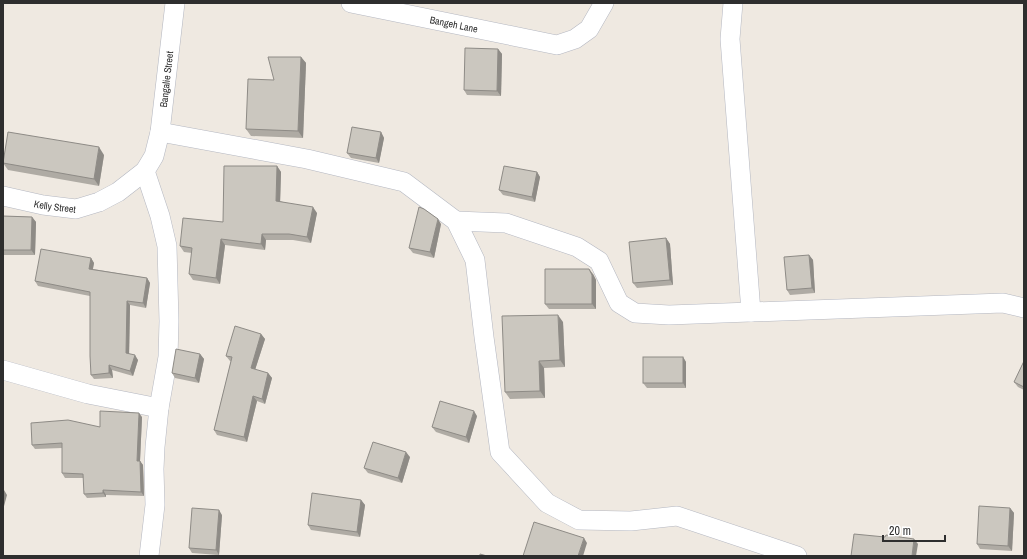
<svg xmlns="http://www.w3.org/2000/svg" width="1027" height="559" viewBox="0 0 1027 559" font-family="'Archivo Narrow',sans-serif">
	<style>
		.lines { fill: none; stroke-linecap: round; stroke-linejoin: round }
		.minor-casing { stroke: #b4b7c1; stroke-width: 20 }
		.minor { stroke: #fff; stroke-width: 19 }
		.wall { fill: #afaba4 }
		.shaded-wall { fill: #8e8b86 }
		.building { fill: #cbc7bf; stroke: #8e8b86 }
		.labels { text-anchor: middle; stroke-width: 3; stroke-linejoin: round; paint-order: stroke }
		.street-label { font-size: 10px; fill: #2e2e2e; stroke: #fff }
	</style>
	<rect width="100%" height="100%" fill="#efe9e1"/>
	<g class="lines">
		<g class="minor-casing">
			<g id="minor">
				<path id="s1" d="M351,3l206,42 18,-6 14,-10 15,-26"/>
				<polyline points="733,3 730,39 751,312"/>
				<polyline points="160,132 307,159 404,182 456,221 475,260 484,337 500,452 547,503 579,520 631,521 677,516 797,556"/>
				<path id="s2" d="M3,196l40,9 33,4 23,-7 19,-10 27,-21"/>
				<polyline points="456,221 506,223 577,247 599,261 619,303 635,313 669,315 1003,303 1024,308"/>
				<polyline points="3,370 88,394 159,408"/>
				<path id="s3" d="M149,556l6,-51 -1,-36 1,-22 4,-39 9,-51 1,-36 -2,-75 -7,-30 -15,-45 9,-15 6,-24 15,-129"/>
			</g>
		</g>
		<use href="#minor" class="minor"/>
	</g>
	<g class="wall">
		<polygon points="498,49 502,54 501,96 467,95 464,90"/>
		<polygon points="301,57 306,63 303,138 251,136 246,129 274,80"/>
		<polygon points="381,132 384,138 379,163 351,158 347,153"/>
		<polygon points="104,155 99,186 8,170 3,163"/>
		<polygon points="277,166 281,172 280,201 317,213 311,243 293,240 266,240 265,250 225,245 220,284 193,280 189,274 192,253 184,252 180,246 223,222"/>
		<polygon points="537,172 540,177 535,202 503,195 499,190"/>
		<polygon points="3,216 32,217 36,222 35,255 3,255"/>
		<polygon points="441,224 434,258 413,253 409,248"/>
		<polygon points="666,238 670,244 673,285 637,288 633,283"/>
		<polygon points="809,255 813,260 815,293 790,295 787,290"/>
		<polygon points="91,258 94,263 93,269 147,278 150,283 146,308 130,305 129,354 138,360 133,376 112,370 113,378 94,379 91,375 90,296 38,286 35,281"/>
		<polygon points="593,274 596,280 596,309 549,309 545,304"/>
		<polygon points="563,322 565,367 544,368 545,398 510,399 505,392"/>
		<polygon points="261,334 265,339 255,370 268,373 272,378 265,404 257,401 247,442 217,435 214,430 231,361 230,361 226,356"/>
		<polygon points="200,354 204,359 199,383 175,378 172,373"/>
		<polygon points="683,357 686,362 686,388 647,388 643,383"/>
		<polygon points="1024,361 1024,390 1018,387 1014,382"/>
		<polygon points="477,416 469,443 436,432 432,427"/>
		<polygon points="142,417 140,461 143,465 144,496 106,495 106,497 87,498 84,494 84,478 65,478 62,473 62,448 35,449 32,445 100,427"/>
		<polygon points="410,457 402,483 368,473 364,468"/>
		<polygon points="361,500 365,505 360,537 311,530 308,525"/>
		<polygon points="1010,508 1014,513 1012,551 980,549 977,544"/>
		<polygon points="222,515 219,555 192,553 189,548"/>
	</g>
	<g class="shaded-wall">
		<polygon points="498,49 502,54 501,96 497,91"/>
		<polygon points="301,57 306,63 303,138 298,131"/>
		<polygon points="381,132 384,138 379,163 376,158"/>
		<polygon points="99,147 104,155 99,186 94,179"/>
		<polygon points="277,166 281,172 280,206 276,201"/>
		<polygon points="537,172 540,177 535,202 532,197"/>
		<polygon points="313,207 317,213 311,243 307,237"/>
		<polygon points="32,217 36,222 35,255 31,250"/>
		<polygon points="438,219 441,224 434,258 430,252"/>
		<polygon points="262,234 266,240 265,250 261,244"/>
		<polygon points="666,238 670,244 673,285 670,280"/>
		<polygon points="221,239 225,245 220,284 216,278"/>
		<polygon points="809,255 813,260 815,293 812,288"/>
		<polygon points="91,258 94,263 92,273 89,269"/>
		<polygon points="589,269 593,274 596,280 596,309 592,304"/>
		<polygon points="147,278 150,283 146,308 143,303"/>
		<polygon points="127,301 130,305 129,358 126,353"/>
		<polygon points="558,315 563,322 565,367 560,360"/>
		<polygon points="261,334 265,339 254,373 251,368"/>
		<polygon points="200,354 204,359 199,383 195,378"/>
		<polygon points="135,355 138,360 133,376 130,371"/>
		<polygon points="683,357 686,362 686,388 683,383"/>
		<polygon points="539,361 544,368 545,398 540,391"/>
		<polygon points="109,365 112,370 113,378 109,373"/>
		<polygon points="268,373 272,378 265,404 262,399"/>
		<polygon points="253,396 257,401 247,442 244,437"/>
		<polygon points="474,411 477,416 469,443 466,437"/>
		<polygon points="139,413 142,417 140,461 143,465 144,496 141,492 137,461"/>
		<polygon points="406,452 410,457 402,483 398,478"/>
		<polygon points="4,490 7,495 3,510 3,493"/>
		<polygon points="103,490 106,495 106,497 103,493"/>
		<polygon points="361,500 365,505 360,537 357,532"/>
		<polygon points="1010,508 1014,513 1012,551 1008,546"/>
		<polygon points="219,510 222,515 219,555 216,550"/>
		<polygon points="584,538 587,543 583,556 578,556"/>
		<polygon points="914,539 918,544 916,556 912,556"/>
	</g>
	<g class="building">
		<polygon points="465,48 498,49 497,91 464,90"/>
		<polygon points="268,57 301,57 298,131 246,129 248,79 274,80"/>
		<polygon points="352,127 381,132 376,158 347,153"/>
		<polygon points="8,132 99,147 94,179 3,163"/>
		<polygon points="224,166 277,166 276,201 313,207 307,237 289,234 262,234 261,244 221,239 216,278 189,274 192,248 180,246 183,218 223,222"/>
		<polygon points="504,166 537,172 532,197 499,190"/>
		<polygon points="419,207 424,209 438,219 430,252 409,248"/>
		<polygon points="3,216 32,217 31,250 3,250"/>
		<polygon points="666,238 670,280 633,283 629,242"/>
		<polygon points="41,249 91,258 89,269 147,278 143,303 127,301 126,353 135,355 130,371 109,365 109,373 91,375 90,356 90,292 35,281"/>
		<polygon points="809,255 812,288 787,290 784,257"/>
		<polygon points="545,269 589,269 592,275 592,304 545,304"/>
		<polygon points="558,315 560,360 539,361 540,391 505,392 502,316"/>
		<polygon points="235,326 261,334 251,368 268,373 262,399 253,396 244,437 214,430 232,357 226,356"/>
		<polygon points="176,349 200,354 195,378 172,373"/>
		<rect x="643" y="357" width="40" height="26"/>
		<polygon points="1024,361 1024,387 1014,382"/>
		<polygon points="440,401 474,411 466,437 432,427"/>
		<polygon points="100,411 139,413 137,461 140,461 141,492 103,490 103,493 84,494 83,474 62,473 62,443 32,445 31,423 68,420 100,427"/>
		<polygon points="373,442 406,452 398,478 364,468"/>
		<polygon points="312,493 361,500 357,532 308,525"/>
		<polygon points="979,506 1010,508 1008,546 977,544"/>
		<polygon points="192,508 219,510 216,550 189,548"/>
		<polygon points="534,522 584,538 578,556 523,556"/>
		<polygon points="854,534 885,537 886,535 914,539 912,556 851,556"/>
		<polygon points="480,554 487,556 480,556"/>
	</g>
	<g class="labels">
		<g class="street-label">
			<text dy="4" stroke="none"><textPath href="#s1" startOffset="105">Bangeh Lane</textPath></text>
			<text dy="4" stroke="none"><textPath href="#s3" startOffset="485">Bangalie Street</textPath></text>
			<text dy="4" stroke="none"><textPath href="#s2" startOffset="53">Kelly Street</textPath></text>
		</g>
	</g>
	<rect width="1027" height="559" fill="none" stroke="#2e2e2e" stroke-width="8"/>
	<path d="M883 535v6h62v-6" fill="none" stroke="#2e2e2e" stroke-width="2"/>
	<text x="889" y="535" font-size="12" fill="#2e2e2e" stroke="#ffffff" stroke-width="3" paint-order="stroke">20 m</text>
</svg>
